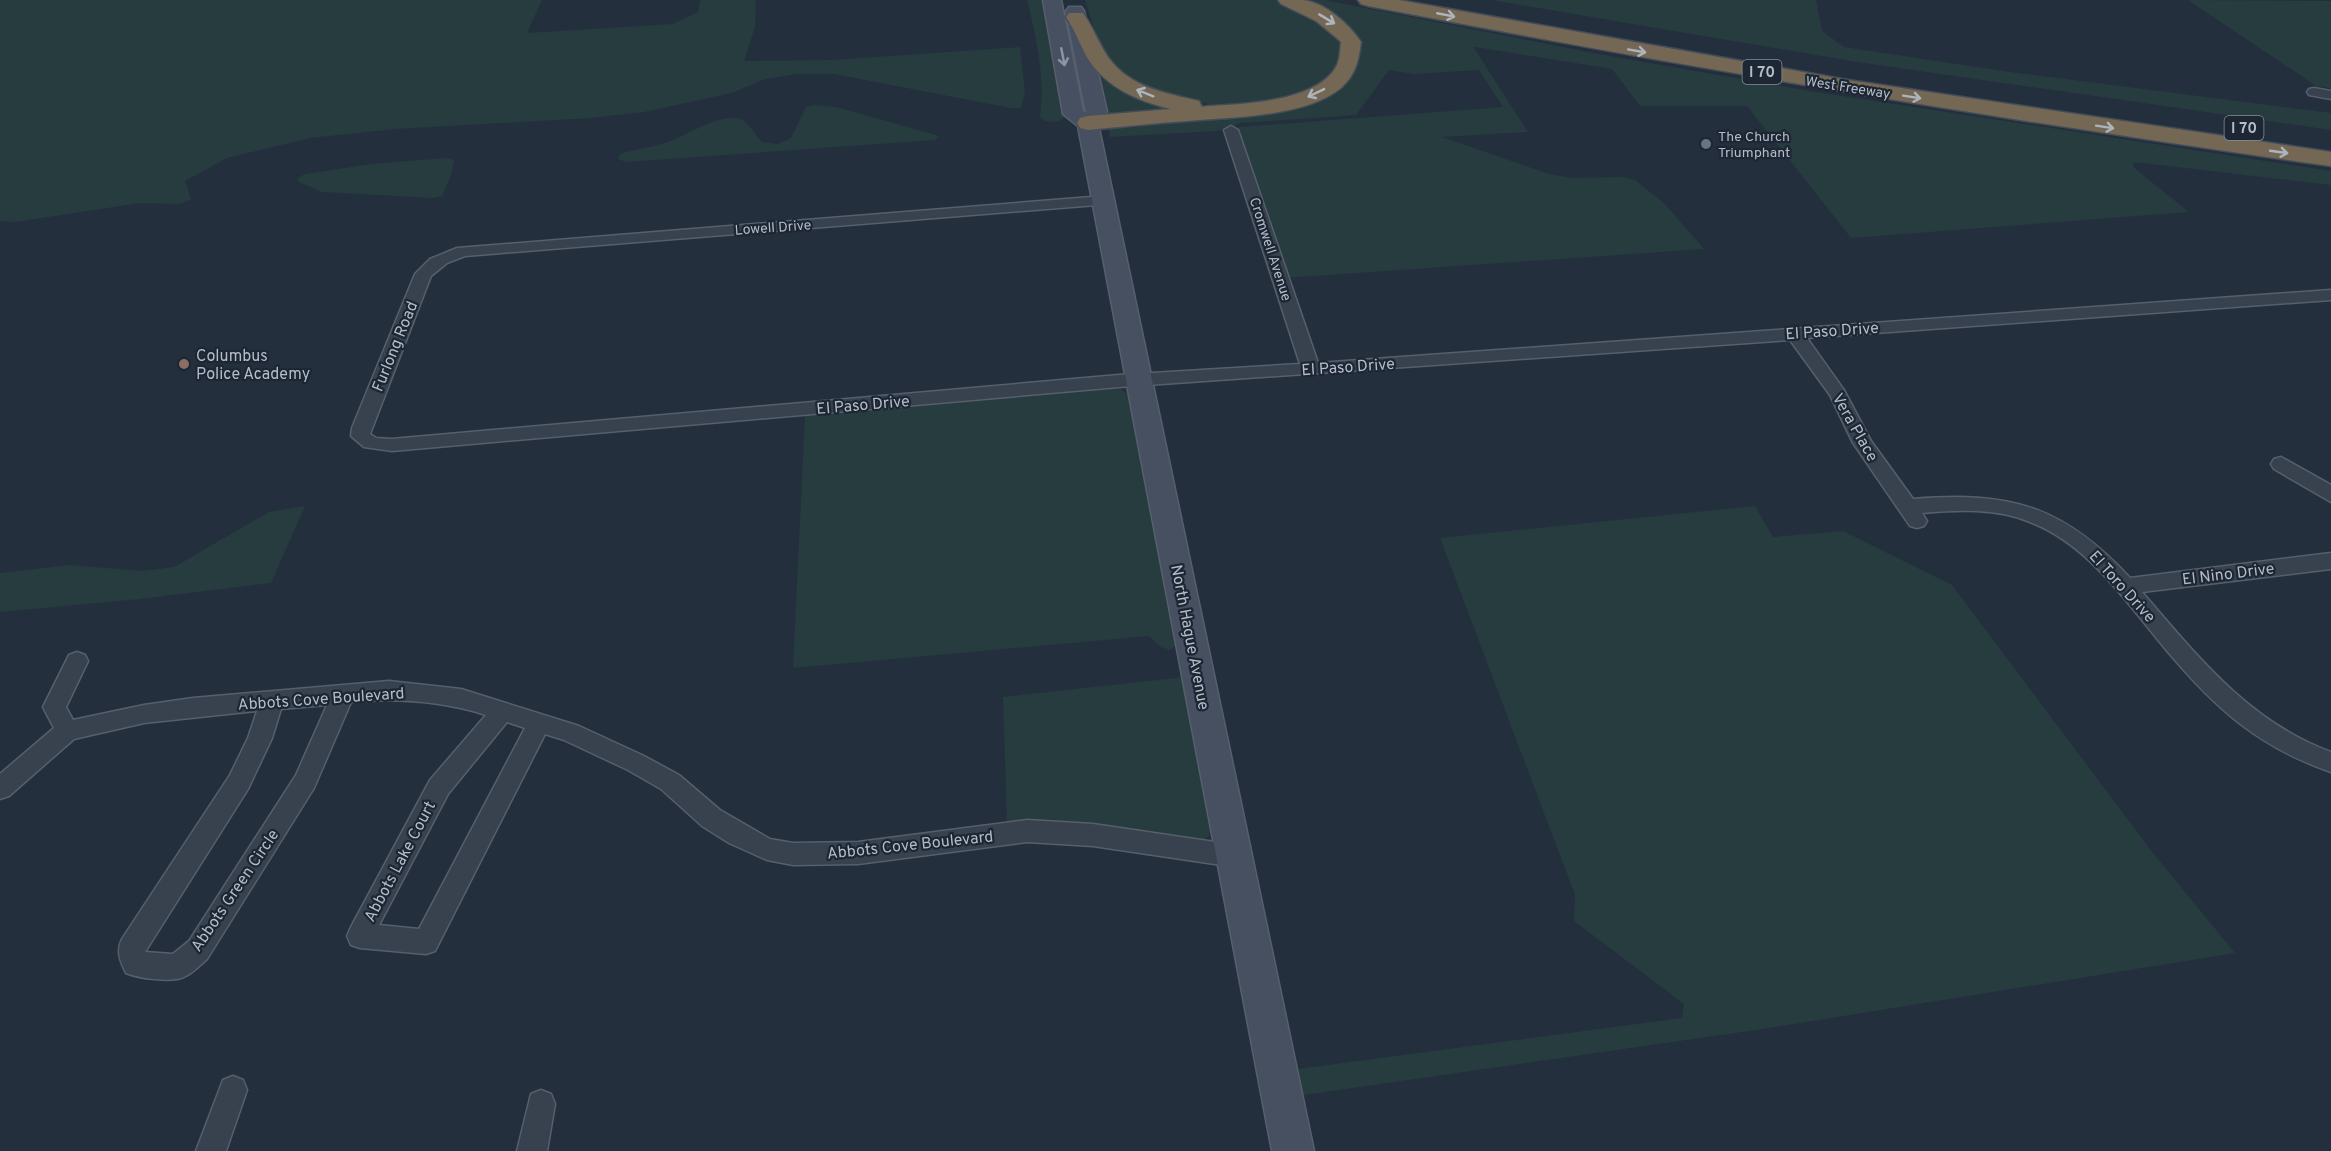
<svg xmlns="http://www.w3.org/2000/svg" width="2331" height="1151" viewBox="0 0 2331 1151" font-family="Overpass,sans-serif">
	<style>
		.green { fill: #263c3f }
		.lines { fill: none; stroke-linecap: round; stroke-linejoin: round }
		.street-casing { stroke: #565f6c; stroke-width: 3 }
		.secondary-casing { stroke: #565f6c; stroke-width: 3 }
		.highway-casing { stroke: #434c59; stroke-width: 3 }
		.street { fill: #38414e; fill-rule: evenodd }
		.secondary { fill: #465061; fill-rule: evenodd }
		.highway { fill: #746855; fill-rule: evenodd }
		.oneway { stroke: #aeb4bd }
		.oneway2 { stroke: #8e96a5 }
		.worship-dot { fill: #6b7280; stroke: #1d2633; stroke-width: 2 }
		.education-dot { fill: #8d6e63; stroke: #1d2633; stroke-width: 2 }
		.labels { text-anchor: middle; stroke-width: 4.5; stroke-linejoin: round; paint-order: stroke }
		.far-street-label { font-size: 14px; fill: #b4bcc9; stroke: #1d2633 }
		.far-poi-label { font-size: 14px; fill: #b4bcc9; stroke: #1d2633; text-anchor: start }
		.shield { fill: #1d2633; stroke: #878f9c; stroke-width: 1.5 }
		.shield-label { font-size: 15px; font-weight: bold; fill: #b4bcc9 }
		.street-label { font-size: 16px; fill: #b4bcc9; stroke: #1d2633 }
		.poi-label { font-size: 16px; fill: #b4bcc9; stroke: #1d2633; text-anchor: start }
	</style>
	<rect width="100%" height="100%" fill="#242f3e"/>
	<g class="green">
		<polygon points="0,0 542,0 527,33 673,24 698,12 700,0 756,0 755,27 744,61 831,60 1020,47 1025,92 1021,108 1011,108 834,74 797,74 765,79 732,93 644,112 590,118 395,129 310,138 227,158 185,181 191,199 181,204 140,203 15,222 0,221"/>
		<path d="M1027,0h16l23,114c-5,10 -17,10 -26,4 5,-42 -3,-77 -13,-118z"/>
		<polygon points="1085,0 1277,0 1307,13 1335,32 1342,46 1338,69 1319,86 1300,94 1260,104 1220,105 1178,100 1126,79 1101,50"/>
		<polygon points="1294,0 1325,0 1598,54 1810,91 2331,171 2331,185 2134,162 2133,167 2189,212 1851,238 1747,106 1640,106 1612,69 1475,47 1474,48 1528,132 1442,137 1549,174 1572,178 1623,177 1635,180 1664,203 1704,249 1284,278 1236,131 1239,127 1503,107 1479,70 1414,74 1389,70 1356,115 1241,123 1217,131 1110,137 1108,125 1318,98 1356,47"/>
		<polygon points="1491,0 1816,0 1822,31 1844,47 2010,72 2331,113 2331,130 1857,62"/>
		<polygon points="2188,0 2331,1 2331,88 2316,86"/>
		<polygon points="1094,65 1188,110 1105,119"/>
		<path d="M813,105l23,2 100,28 3,2 -4,3 -309,22 -8,-3 2,-5c14,-5 30,-6 45,-11 19,-6 56,-31 75,-24 8,3 16,16 22,23l16,2 13,-6 15,-31z"/>
		<polygon points="446,158 454,160 451,175 442,196 433,198 322,192 297,181 298,178 305,174 371,164"/>
		<polygon points="1110,387 1121,389 1128,395 1180,643 1169,650 1161,647 1149,636 793,668 805,416"/>
		<polygon points="305,506 271,583 140,599 0,612 0,573 70,565 142,571 174,567 269,512"/>
		<polygon points="1755,506 1773,537 1843,531 1952,585 2153,853 2235,953 1763,1029 1297,1096 1290,1070 1682,1018 1684,1004 1574,921 1575,895 1440,538"/>
		<polygon points="1186,677 1215,828 1202,844 1191,845 1077,822 1049,821 1007,824 1003,697"/>
	</g>
	<g class="lines">
		<g class="street-casing">
			<g id="street">
				<polygon points="2314,88 2331,91 2331,99 2309,95 2307,92 2309,89"/>
				<path d="M1231,126l7,4 80,233 1013,-73v10l-524,38 37,52 27,51 42,58c95,-8 150,6 217,79l201,-25v16l-189,23c55,64 107,130 189,160v20c-72,-25 -114,-62 -163,-120 -40,-47 -78,-107 -138,-130 -34,-14 -72,-12 -108,-9l5,8 -3,5 -7,2 -7,-2 -57,-83 -23,-48 -40,-55 -671,47 -727,64 -28,-4 -13,-11 1,-8 63,-154 15,-15 27,-11 647,-52 5,2 3,3 -3,3 -644,52 -18,7 -16,13 -61,158 6,4 16,1 727,-64 181,-11 -76,-234z"/>
				<polygon points="2281,457 2331,485 2331,502 2274,469 2271,464 2274,459"/>
				<path d="M77,652l8,3 3,6 -22,46 7,13 71,-15 49,-7 196,-17 72,8 118,37 65,30 35,19 41,35 50,29 23,4 65,-1 169,-22 66,4 142,21 9,3 4,8 -4,8 -9,3 -142,-21 -66,-4 -169,22 -65,1 -26,-5 -38,-17 -27,-17 -41,-37 -33,-19 -64,-30 -19,-6 -110,217 -9,3 -66,-6 -9,-3 -4,-9 4,-9 79,-147 56,-65c-44,-14 -90,-17 -135,-13l-37,86 -107,171c-7,6 -14,14 -23,18 -12,6 -46,1 -58,-4 -6,-12 -10,-22 -4,-34l108,-164 18,-37 9,-27 -113,12 -70,16 -65,57 -9,3v-25l54,-46 -11,-21 26,-52zM327,705l-31,70 -107,166 -16,13 -28,-2 103,-163 24,-51 9,-29zM507,722l18,6 -106,201 -40,-4 69,-131z"/>
				<polygon points="233,1076 243,1080 247,1090 226,1151 196,1151 223,1080"/>
				<polygon points="541,1090 551,1094 555,1104 547,1151 517,1151 531,1094"/>
			</g>
		</g>
		<g class="secondary-casing">
			<polygon id="secondary" points="1043,0 1061,0 1083,111 1086,113 1066,11 1069,7 1081,7 1084,11 1107,112 1098,123 1314,1151 1272,1151 1078,126 1063,114"/>
		</g>
		<g class="highway-casing">
			<g id="highway">
				<path d="M1278,0c8,0 17,0 25,0 23,3 46,24 58,42 -2,17 -5,32 -19,45 -34,30 -110,30 -154,34 -33,2 -67,6 -100,9l-8,-2 -3,-5 3,-5 8,-2 83,-7c-33,-8 -64,-21 -83,-50 -8,-14 -13,-29 -22,-42l3,-4h14c10,14 16,31 25,44 22,31 58,36 91,44l3,6 6,-1c35,-2 111,-4 129,-41 3,-6 3,-16 4,-23l-3,-3 -22,-18 -35,-17z"/>
				<path d="M1358,0h41l449,80 483,72v14c-322,-45 -643,-98 -963,-160l-7,-2z"/>
			</g>
		</g>
		<use href="#street" class="street"/>
		<use href="#secondary" class="secondary"/>
		<use href="#highway" class="highway"/>
	</g>
	<defs><path id="oneway-shaft" d="M-6 0H5M1.5-3L5.5 0L1.5 3" fill="none" stroke-width="1.6" stroke-linecap="round" stroke-linejoin="round" transform="scale(1.5)"/></defs>
	<g class="oneway">
		<use href="#oneway-shaft" transform="translate(1446 15) rotate(11)"/>
		<use href="#oneway-shaft" transform="translate(1327 19) rotate(31)"/>
		<use href="#oneway-shaft" transform="translate(1637 51) rotate(10)"/>
		<use href="#oneway-shaft" transform="translate(1145 93) rotate(-158)"/>
		<use href="#oneway-shaft" transform="translate(1316 93) rotate(154)"/>
		<use href="#oneway-shaft" transform="translate(1912 97) rotate(9)"/>
		<use href="#oneway-shaft" transform="translate(2105 127) rotate(9)"/>
		<use href="#oneway-shaft" transform="translate(2279 152) rotate(8)"/>
	</g>
	<use class="oneway2" href="#oneway-shaft" transform="translate(1063 57) rotate(79)"/>
	<circle class="worship-dot" cx="1706" cy="144" r="6"/>
	<circle class="education-dot" cx="184" cy="364" r="6"/>
	<g class="labels">
		<g class="far-street-label">
			<text transform="translate(1848 87) rotate(9)" y="5">West Freeway</text>
			<text transform="translate(773 227) rotate(-4)" y="5">Lowell Drive</text>
			<text transform="translate(1271 249) rotate(72)" y="5">Cromwell Avenue</text>
		</g>
		<g class="far-poi-label">
			<text x="1718" y="141">The Church<tspan x="1718" dy="16">Triumphant</tspan></text>
		</g>
		<g class="shield">
			<rect x="1742.5" y="60" width="39" height="24" rx="4.5"/>
			<rect x="2224.5" y="116" width="39" height="24" rx="4.5"/>
		</g>
		<g class="shield-label">
			<text x="1762" y="77">I 70</text>
			<text x="2244" y="133">I 70</text>
		</g>
		<g class="street-label">
			<text transform="translate(1832 330) rotate(-4)" y="6">El Paso Drive</text>
			<text transform="translate(394 346) rotate(-68)" y="6">Furlong Road</text>
			<text transform="translate(1348 366) rotate(-4)" y="6">El Paso Drive</text>
			<text transform="translate(863 404) rotate(-5)" y="6">El Paso Drive</text>
			<text transform="translate(1856 427) rotate(60)" y="6">Vera Place</text>
			<text transform="translate(2228 573) rotate(-7)" y="6">El Nino Drive</text>
			<text transform="translate(2123 586) rotate(48)" y="6">El Toro Drive</text>
			<text transform="translate(1191 637) rotate(79)" y="6">North Hague Avenue</text>
			<text transform="translate(321 698) rotate(-4)" y="6">Abbots Cove Boulevard</text>
			<text transform="translate(910 844) rotate(-6)" y="6">Abbots Cove Boulevard</text>
			<text transform="translate(399 861) rotate(-62)" y="6">Abbots Lake Court</text>
			<text transform="translate(234 890) rotate(-56)" y="6">Abbots Green Circle</text>
		</g>
		<g class="poi-label">
			<text x="196" y="361">Columbus<tspan x="196" dy="18">Police Academy</tspan></text>
		</g>
	</g>
</svg>
